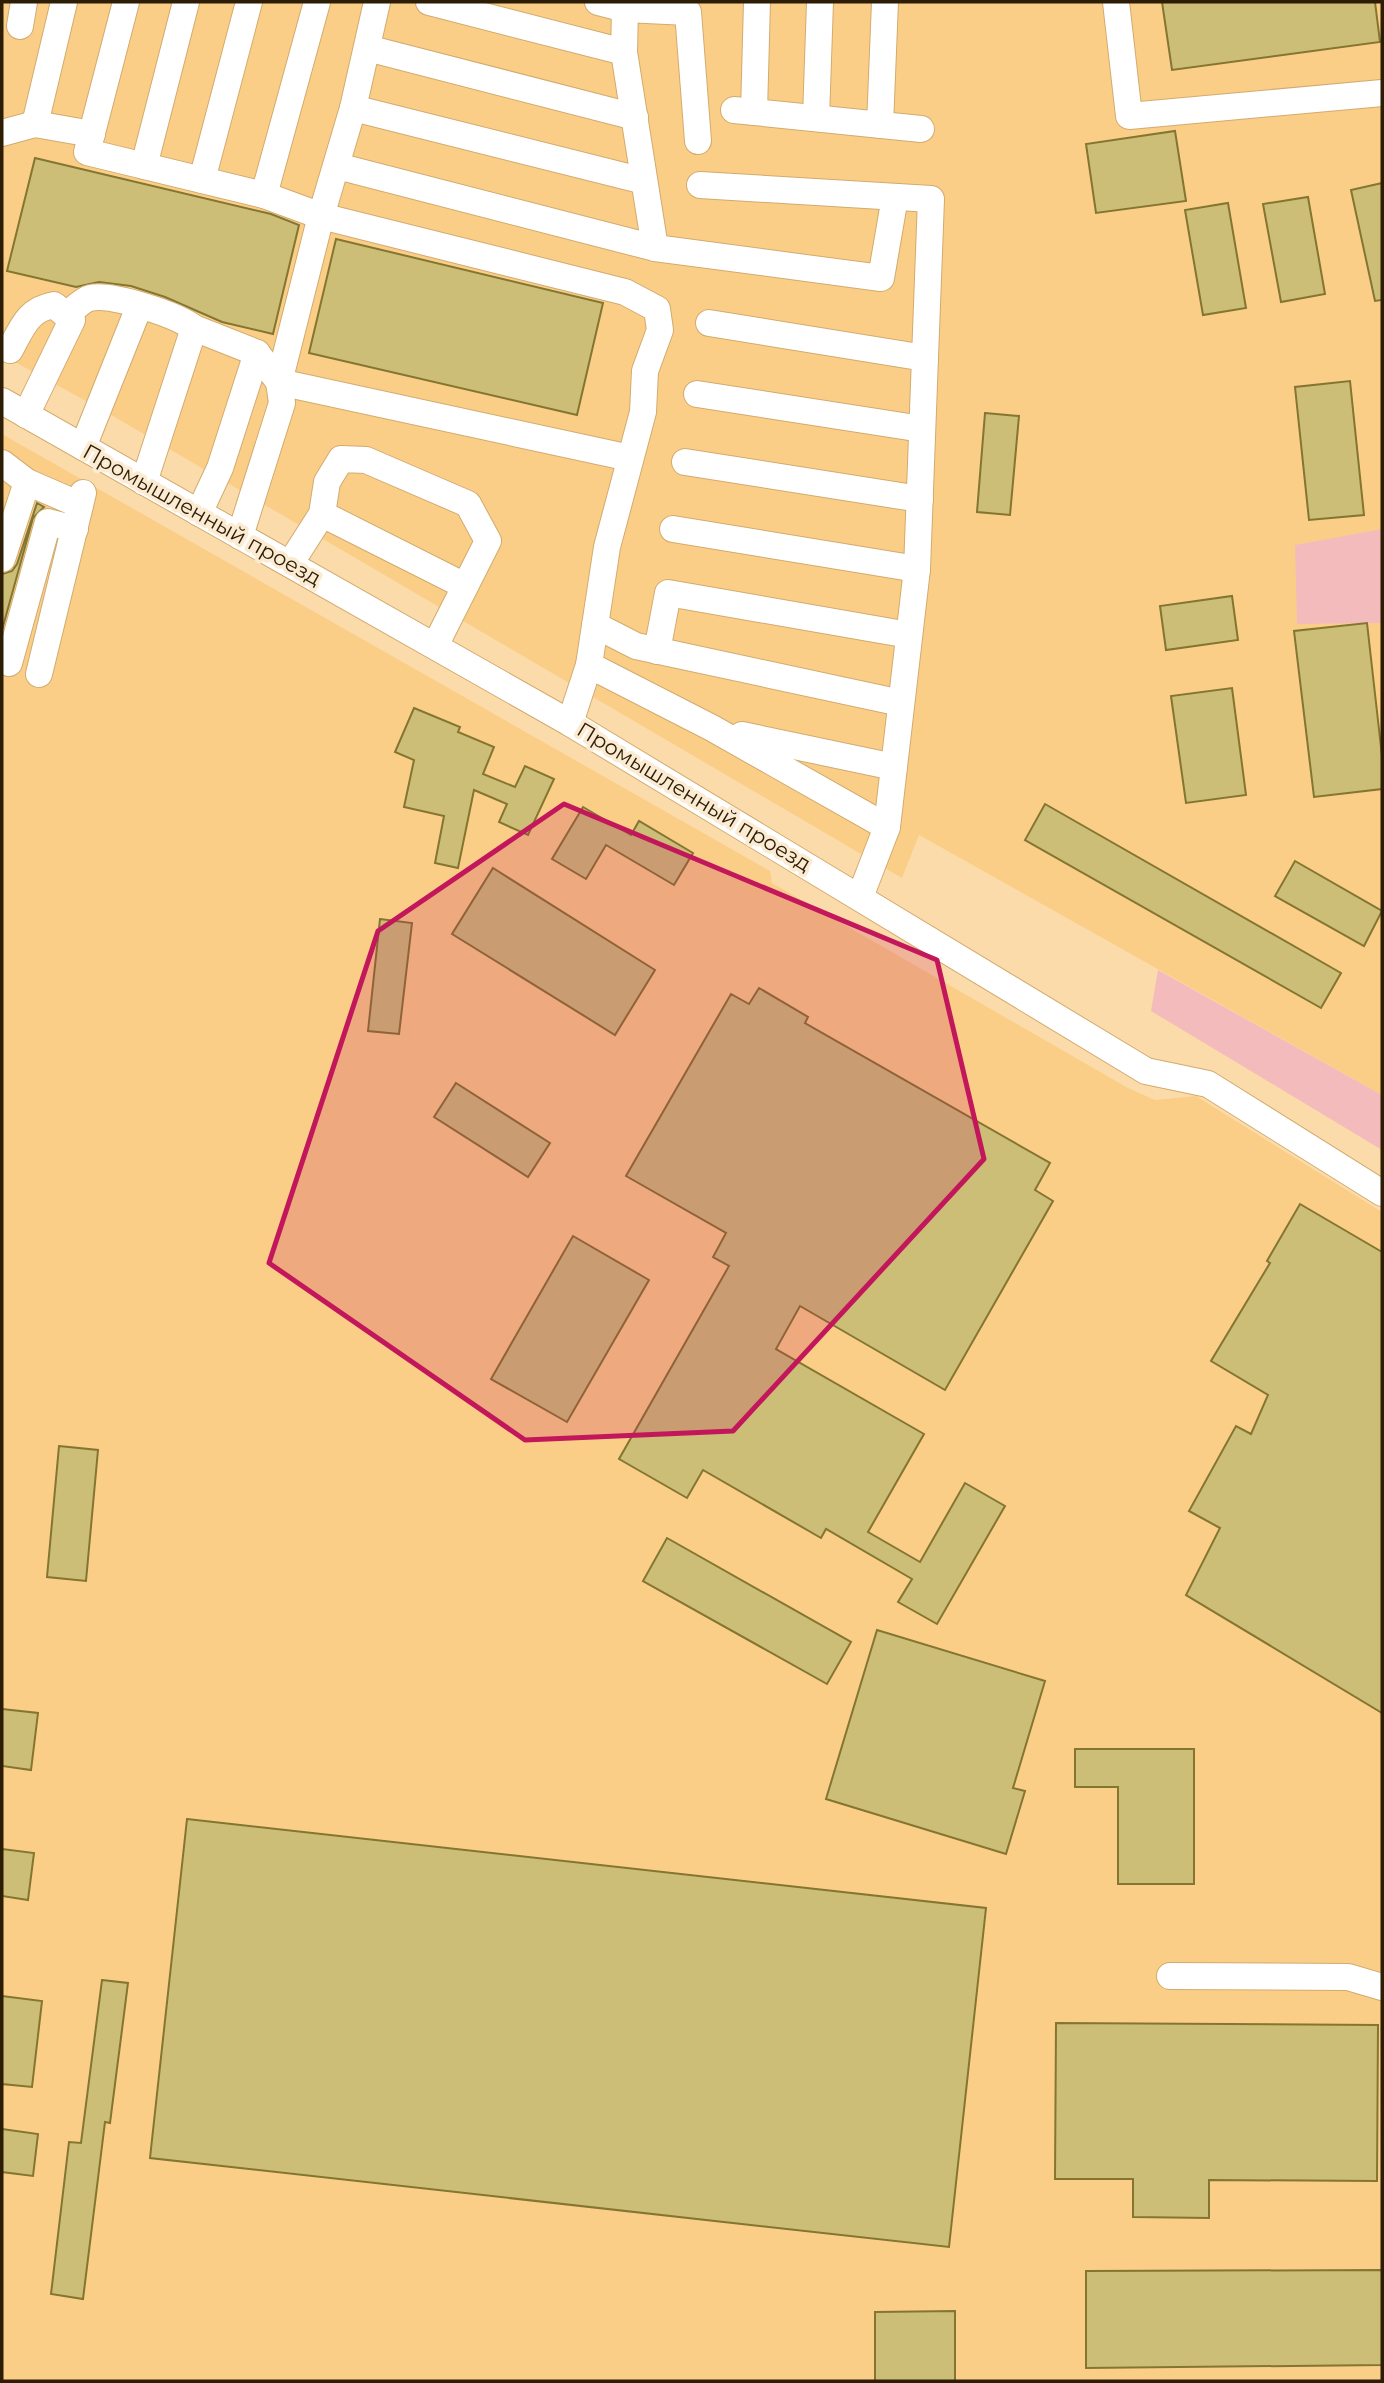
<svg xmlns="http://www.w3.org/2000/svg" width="1384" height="2383" viewBox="0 0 1384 2383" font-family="Montserrat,sans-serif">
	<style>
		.built { fill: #fbce88 }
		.green { fill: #f4bbbc }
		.building { fill: #ccbd77; stroke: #847530; stroke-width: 2 }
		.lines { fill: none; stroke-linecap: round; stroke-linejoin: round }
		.minor-casing { stroke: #d2ab6e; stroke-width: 28 }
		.minor { stroke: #fff; stroke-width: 26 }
		.marked { fill: #c2185b; fill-opacity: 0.2; stroke: #c2185b; stroke-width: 5; stroke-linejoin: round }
		.labels { text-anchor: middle; stroke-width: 7; stroke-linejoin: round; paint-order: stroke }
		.street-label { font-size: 21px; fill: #2c1d04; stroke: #fcebd3 }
	</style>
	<rect width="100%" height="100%" fill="#fcdbaa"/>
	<g class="built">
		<polygon points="2,2 1382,2 1382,1095 919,835 902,878 106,412 2,355"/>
		<polygon points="2,434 770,871 772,883 1128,1088 1155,1100 1196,1096 1382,1212 1382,2381 2,2381"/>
	</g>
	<g class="green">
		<polygon points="1382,529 1382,623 1297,624 1295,545"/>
		<polygon points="1158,970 1382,1095 1382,1150 1151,1011"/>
	</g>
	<g class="building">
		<polygon points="1162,2 1375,2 1380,42 1172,70"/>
		<polygon points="1175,131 1186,201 1096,213 1086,144"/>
		<polygon points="35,158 271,214 299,225 273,334 222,322 165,297 131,286 99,282 76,287 7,271"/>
		<polygon points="1382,183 1382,300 1375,301 1351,190"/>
		<polygon points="1308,197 1325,294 1281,302 1263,204"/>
		<polygon points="1228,203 1246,308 1203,315 1185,210"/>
		<polygon points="336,239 603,303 577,415 309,353"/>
		<polygon points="1350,381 1364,515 1309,520 1295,387"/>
		<polygon points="985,413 1019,416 1010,515 977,512"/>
		<polygon points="37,503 44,507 33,518 2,630 2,574 12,571 17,564"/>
		<polygon points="1232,596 1238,640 1166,650 1160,606"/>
		<polygon points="1367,623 1382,756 1382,789 1314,797 1294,631"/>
		<polygon points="1232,688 1246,795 1186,803 1171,696"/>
		<polygon points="414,708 460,727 458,732 494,747 483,774 515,787 525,766 554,779 528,835 499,822 507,804 474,790 458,868 435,863 444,816 404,807 414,760 395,752"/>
		<polygon points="1045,804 1341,973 1321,1008 1025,840"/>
		<polygon points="583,807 631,835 639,821 693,853 674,885 606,845 586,879 552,859"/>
		<polygon points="1295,861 1382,911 1364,946 1275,896"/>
		<polygon points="493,868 655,970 615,1035 452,934"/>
		<polygon points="380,919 412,923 399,1034 368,1031"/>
		<polygon points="759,988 808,1017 805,1023 1050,1163 1035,1190 1053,1201 945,1390 800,1306 776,1349 924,1434 868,1532 920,1562 965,1483 1005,1506 937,1624 898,1602 912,1579 826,1529 821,1538 703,1470 687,1498 619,1459 729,1266 713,1257 726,1233 626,1176 731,994 749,1004"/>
		<polygon points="456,1083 550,1143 528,1177 434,1117"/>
		<polygon points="1300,1204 1382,1252 1382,1713 1186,1595 1220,1528 1189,1511 1236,1426 1251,1434 1268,1395 1211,1361 1270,1263 1267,1261"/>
		<polygon points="573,1236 649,1280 567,1422 491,1379"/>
		<polygon points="59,1446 98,1450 86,1581 47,1577"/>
		<polygon points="667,1538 851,1642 827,1684 643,1581"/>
		<polygon points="877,1630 1045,1681 1013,1788 1025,1791 1006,1854 826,1799"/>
		<polygon points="2,1709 38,1713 31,1770 2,1766"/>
		<polygon points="1075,1749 1194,1749 1194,1884 1118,1884 1118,1787 1075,1787"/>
		<polygon points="187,1819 986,1908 949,2247 150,2158"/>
		<polygon points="2,1849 34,1853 28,1900 2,1896"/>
		<polygon points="102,1980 128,1983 110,2123 105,2122 83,2299 51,2294 69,2142 81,2143"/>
		<polygon points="2,1996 42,2001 32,2087 2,2084"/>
		<polygon points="1056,2023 1378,2025 1377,2181 1209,2180 1209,2218 1133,2217 1133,2179 1055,2179"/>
		<polygon points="2,2129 38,2134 33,2176 2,2172"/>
		<polygon points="1382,2270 1382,2365 1086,2368 1086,2271"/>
		<polygon points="955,2311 955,2381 875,2381 875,2312"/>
	</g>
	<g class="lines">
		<g class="minor-casing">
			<g id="minor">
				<polyline points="126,2 87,152 264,195 321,216 625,292 657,309 660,330 645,371 643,412 607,547 589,665 570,723"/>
				<polyline points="429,2 624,52"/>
				<polyline points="598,2 625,9 688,12 698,141"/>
				<polyline points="1116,2 1129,116 1382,93"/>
				<polyline points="625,9 624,52 655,248"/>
				<polyline points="20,26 24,2"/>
				<polyline points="367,48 635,117"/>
				<polyline points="353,108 644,181"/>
				<polyline points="734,110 921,129"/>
				<polyline points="754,112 757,2"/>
				<polyline points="816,118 820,2"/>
				<polyline points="35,124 64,2"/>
				<polyline points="880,125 885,2"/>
				<polyline points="2,133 35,124 92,134"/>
				<polyline points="144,166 186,2"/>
				<polyline points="337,166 655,248 881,278 895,197"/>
				<polyline points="202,180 249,2"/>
				<polyline points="700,185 931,199 917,569 887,827 860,897"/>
				<polyline points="264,195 317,2"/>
				<path d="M68,314c6,-5 14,-14 22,-16 22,-5 87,17 104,30"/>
				<polyline points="709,323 925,358"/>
				<path d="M10,350c12,-22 18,-41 44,-45l18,15 -46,95"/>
				<polyline points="697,394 922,429"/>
				<polyline points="2,401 570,723 1146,1071 1208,1084 1382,1193"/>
				<polyline points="83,447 139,307"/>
				<polyline points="685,462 920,499"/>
				<polyline points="2,463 27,482 80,505"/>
				<polyline points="144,482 194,328 257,353 279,382 630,458"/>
				<polyline points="199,513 220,468 257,353"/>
				<polyline points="322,514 465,586"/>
				<polyline points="673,529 917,569"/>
				<polyline points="240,536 282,403 279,382 321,216 353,108 377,2"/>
				<polyline points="2,559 27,482"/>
				<polyline points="290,564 322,514 327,482 341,459 366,460 468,504 488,541 435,646"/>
				<polyline points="595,625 636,646 901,703"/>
				<polyline points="657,651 668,593 909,635"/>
				<polyline points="9,663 48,522 75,529"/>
				<polyline points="589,665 712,728 887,827"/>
				<polyline points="39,674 83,493"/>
				<polyline points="742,735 894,767"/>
				<polyline points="1170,1976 1348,1977 1382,1987"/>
			</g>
		</g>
		<use href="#minor" class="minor"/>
	</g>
	<path class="marked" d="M564,804l373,156 47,199 -251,272 -208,9 -256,-177 109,-332z"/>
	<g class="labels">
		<g class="street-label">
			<text transform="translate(202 515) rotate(29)" y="7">Промышленный проезд</text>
			<text transform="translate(694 797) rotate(31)" y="7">Промышленный проезд</text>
		</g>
	</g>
	<rect width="1384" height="2383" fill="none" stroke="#2c1d04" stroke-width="7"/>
</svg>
